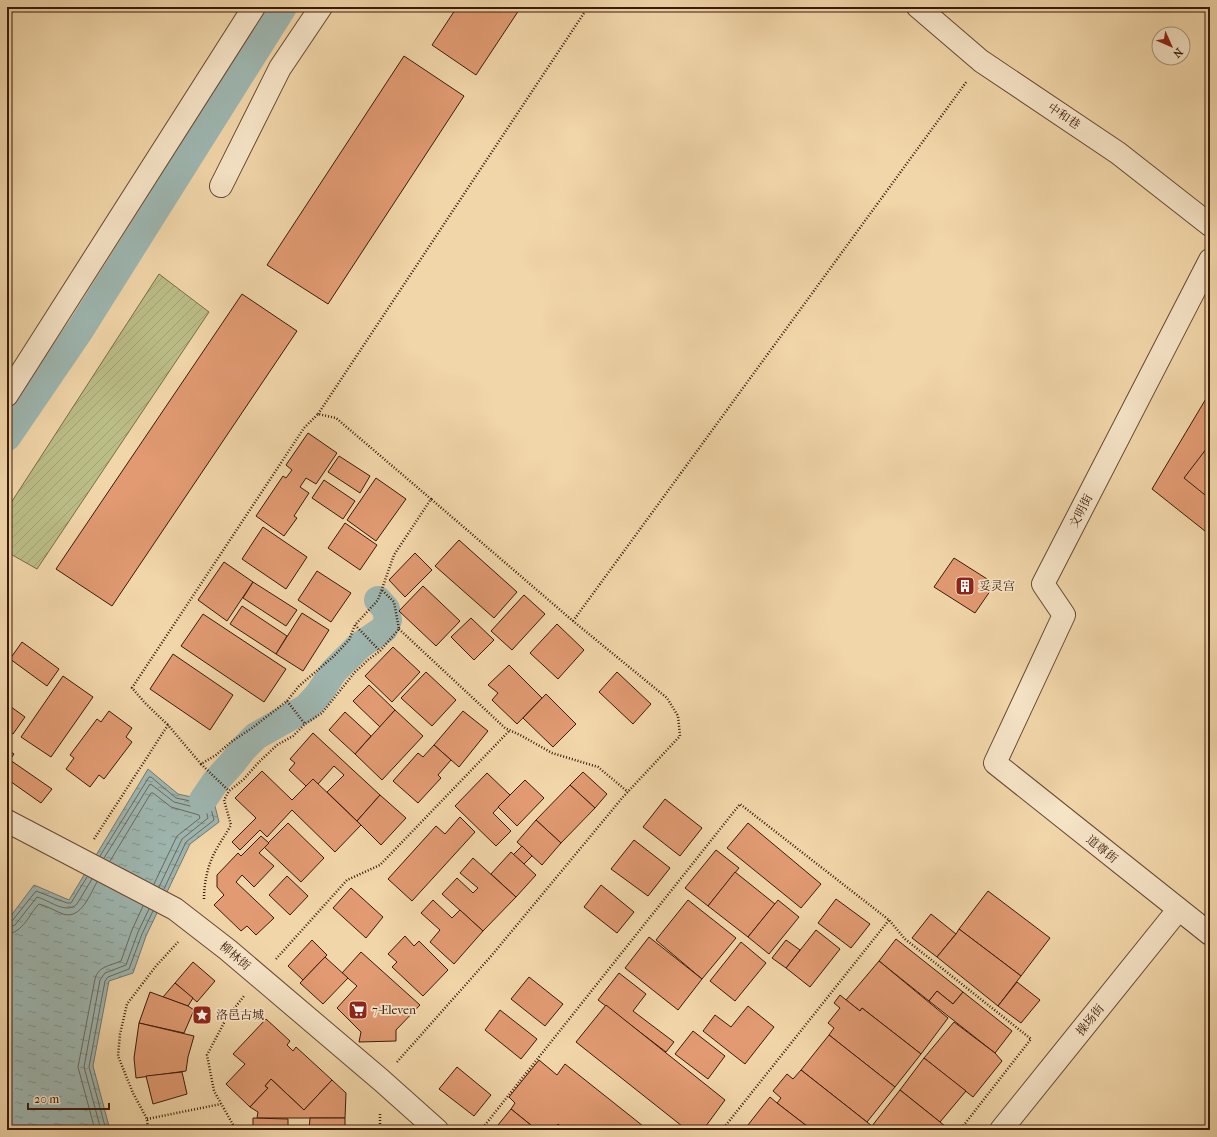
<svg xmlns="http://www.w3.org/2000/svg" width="1217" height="1137" viewBox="0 0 1217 1137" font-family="'IM FELL French Canon','Noto Serif SC',serif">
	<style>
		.garden { fill: url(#garden-furrows); stroke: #7a6c48 }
		.water { fill: url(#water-ripples); stroke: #76786e }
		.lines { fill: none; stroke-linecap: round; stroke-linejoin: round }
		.shore { stroke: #6c685d; stroke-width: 1 }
		.canal { stroke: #9eb7b1; stroke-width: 28 }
		.building { fill: #e19a72; stroke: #3a1a09 }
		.minor-casing { stroke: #684931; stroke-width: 24 }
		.path { stroke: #3a1a09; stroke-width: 2.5; stroke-dasharray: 1 2; stroke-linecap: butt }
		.minor { stroke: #f6e4c7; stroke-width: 22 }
		.labels { text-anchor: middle; stroke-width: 3.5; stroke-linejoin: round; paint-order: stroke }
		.street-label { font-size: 12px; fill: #3a1a09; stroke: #f6e4c7 }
		.poi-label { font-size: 12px; fill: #3a1a09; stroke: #f6e4c7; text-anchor: start }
	</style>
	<defs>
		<pattern id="garden-furrows" width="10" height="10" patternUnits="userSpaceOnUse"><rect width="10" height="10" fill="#bbbd87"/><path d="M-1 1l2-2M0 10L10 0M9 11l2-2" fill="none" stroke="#a2a273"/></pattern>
		<pattern id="water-ripples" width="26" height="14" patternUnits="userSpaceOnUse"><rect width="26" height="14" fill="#9eb7b1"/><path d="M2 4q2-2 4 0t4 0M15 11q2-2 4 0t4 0" fill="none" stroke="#82948e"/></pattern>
	</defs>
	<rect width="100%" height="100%" fill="#f1d6a9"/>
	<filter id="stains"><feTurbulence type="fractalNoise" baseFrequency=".005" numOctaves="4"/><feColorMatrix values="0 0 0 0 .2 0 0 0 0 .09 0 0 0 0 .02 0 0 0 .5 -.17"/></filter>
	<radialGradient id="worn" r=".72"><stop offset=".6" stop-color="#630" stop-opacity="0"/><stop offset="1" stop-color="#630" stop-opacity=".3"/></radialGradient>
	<polygon class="garden" points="159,274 209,312 37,569 7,552 7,509"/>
	<polygon class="water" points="148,769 178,794 214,802 219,822 190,844 146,936 133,973 109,981 93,1066 110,1130 7,1130 7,921 34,885 69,900"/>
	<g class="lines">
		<g class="shore">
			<polyline points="100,856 149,777 151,777 176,798 210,805 214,820 186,842 164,889"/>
			<polyline points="104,858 150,784 152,785 174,802 206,810 208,818 182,839 159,887"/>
			<polyline points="110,861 151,793 153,793 171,807 199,815 200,818 177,836 154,884"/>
			<polyline points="7,923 12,921 36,891 67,903 71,903 87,877"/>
			<path d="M7,928l8,-3 22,-28c12,3 29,18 40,7l15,-25"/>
			<path d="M7,934c16,-1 22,-20 32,-30 8,2 16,7 24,10 18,6 27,-20 34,-32"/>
			<path d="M95,1130l-17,-63 17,-88c3,-13 15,-13 26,-18l11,-31 11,-24"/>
			<polyline points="101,1130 84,1067 100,980 105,973 126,965 138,932 149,909"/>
			<polyline points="106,1130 89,1067 105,981 108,977 129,969 142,934 153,911"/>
		</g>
		<g class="canal">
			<polyline points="7,437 80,330 283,7"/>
			<polyline points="203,800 216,781 233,762 243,749 256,736 306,708 318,695 334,671 359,646 384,629 388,620 386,609 378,600"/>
		</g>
	</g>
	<g class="building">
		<polygon points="457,7 521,7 476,75 432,45"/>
		<polygon points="404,56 464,96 328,304 267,265"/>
		<polygon points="242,294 297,331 112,606 56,569"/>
		<polygon points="1210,392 1210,535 1152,489"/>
		<polygon points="308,433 337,453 316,484 306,478 300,487 309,493 294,516 297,518 284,536 256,516 283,476 286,478 292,470 286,465"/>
		<polygon points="1210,444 1210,499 1184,478"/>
		<polygon points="339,456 370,476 360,493 328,472"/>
		<polygon points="376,478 406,499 376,541 347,520"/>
		<polygon points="324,480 355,501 343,519 312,498"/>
		<polygon points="345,523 377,545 360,570 328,548"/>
		<polygon points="263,527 307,557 286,589 242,559"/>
		<polygon points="459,540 517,592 494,618 435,566"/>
		<polygon points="415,553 432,570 405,597 389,580"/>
		<polygon points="954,558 995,584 975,613 934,587"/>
		<polygon points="224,562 253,582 227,621 198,600"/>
		<polygon points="317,571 351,593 331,622 298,600"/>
		<polygon points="253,582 297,610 286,626 243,598"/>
		<polygon points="423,586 460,621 436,646 399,611"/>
		<polygon points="524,595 545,614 512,650 491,631"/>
		<polygon points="242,606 287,636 276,654 230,624"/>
		<polygon points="302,613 329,630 303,671 276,654"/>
		<polygon points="203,614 286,669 264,702 181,646"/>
		<polygon points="471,618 494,640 474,660 451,637"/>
		<polygon points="557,624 584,650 558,679 530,653"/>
		<polygon points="7,636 11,639 7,644"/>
		<polygon points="22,642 59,669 47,686 10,659"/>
		<polygon points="393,647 420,672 392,702 365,676"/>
		<polygon points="173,654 233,695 210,730 150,689"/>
		<polygon points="509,665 542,698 517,724 492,700 498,693 488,685"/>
		<polygon points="426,672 456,700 432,726 401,698"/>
		<polygon points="617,672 651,704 633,724 599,692"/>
		<polygon points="63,676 93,697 51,757 21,737"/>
		<polygon points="369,685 395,710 380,727 353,701"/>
		<polygon points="546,694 576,724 553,747 523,718"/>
		<polygon points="7,704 25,717 13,734 7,730"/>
		<polygon points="395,710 423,736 382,780 355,754"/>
		<polygon points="109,711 132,728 126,737 132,742 104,779 99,775 90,787 66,769 74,758 70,755 97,719 101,722"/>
		<polygon points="463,711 488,731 459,767 434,745"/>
		<polygon points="345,712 371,736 355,754 329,730"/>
		<polygon points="313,733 380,795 357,821 327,792 344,775 334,766 318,784 313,779 306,786 289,770 295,763 290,759"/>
		<polygon points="434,745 451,760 438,775 441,778 418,803 393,781 418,753 423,757"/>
		<polygon points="7,749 14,754 7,764"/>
		<polygon points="10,760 52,789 41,803 7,779 7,764"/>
		<polygon points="262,771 292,800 313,779 361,825 335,852 292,810 267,837 260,830 240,850 232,842 256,818 235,798"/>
		<polygon points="583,772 607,794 595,808 570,785"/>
		<polygon points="487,773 510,795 493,813 511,831 496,846 455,806"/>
		<polygon points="525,780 544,798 517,826 498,807"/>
		<polygon points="570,785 595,808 561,843 536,820"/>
		<polygon points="380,795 406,818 381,845 357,821"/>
		<polygon points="665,799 702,828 680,856 643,827"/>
		<polygon points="460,817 475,832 412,901 388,879 436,826 445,834"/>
		<polygon points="536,820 561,843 542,865 517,842"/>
		<polygon points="288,823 324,858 301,882 264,847"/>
		<polygon points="748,823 821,884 801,908 727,848"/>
		<polygon points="261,836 269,843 259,853 274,866 254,887 242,875 236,882 274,918 256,935 247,926 241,931 214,905 224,895 217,887 217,875 238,853 241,856"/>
		<polygon points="634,840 670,868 648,896 611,869"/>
		<polygon points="522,846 532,856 524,864 513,855"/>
		<polygon points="716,850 739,868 708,906 685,888"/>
		<polygon points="511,852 536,875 516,897 491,874"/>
		<polygon points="473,858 516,897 483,931 442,894 457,878 473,893 478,888 460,873"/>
		<polygon points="735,872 775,904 748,937 708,906"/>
		<polygon points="287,876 308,896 290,915 269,895"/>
		<polygon points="601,885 634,912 617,933 584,907"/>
		<polygon points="351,888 383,917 366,938 333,908"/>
		<polygon points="988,891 1050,938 1021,976 959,929"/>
		<polygon points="836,899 870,924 851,948 818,923"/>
		<polygon points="433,900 452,918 460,910 483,931 454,964 430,942 440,930 421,913"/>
		<polygon points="688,900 736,938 702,979 656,940"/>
		<polygon points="778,900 799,917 769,954 748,937"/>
		<polygon points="931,914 956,934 937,957 912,938"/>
		<polygon points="959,929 1021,976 998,1006 937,957 956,934"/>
		<polygon points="816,930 840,949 810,987 786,968"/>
		<polygon points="405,936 414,946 419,941 448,970 423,996 392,967 397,962 388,954"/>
		<polygon points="649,937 702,979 678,1010 625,968"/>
		<polygon points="896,939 963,992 953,1004 937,991 929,1001 879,961"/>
		<polygon points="312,940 327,955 303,980 288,966"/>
		<polygon points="786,940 800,950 786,968 772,958"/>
		<polygon points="741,942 766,963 735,1001 710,981"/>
		<polygon points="361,952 420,1005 396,1030 396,1041 359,1042 361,1032 337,1008 357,986 342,973"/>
		<polygon points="325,957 348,978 323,1004 300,983"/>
		<polygon points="879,961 948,1018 921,1054 862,1008 860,1011 846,1000"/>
		<polygon points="193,962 215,981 197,1002 175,983"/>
		<polygon points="619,973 646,994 633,1011 674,1042 666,1052 598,1000"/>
		<polygon points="529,977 563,1004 545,1026 511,999"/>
		<polygon points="1017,982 1040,1000 1021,1023 998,1006"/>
		<polygon points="175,983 193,998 188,1006 163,997"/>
		<polygon points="937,991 953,1004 963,992 1012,1031 995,1053 929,1001"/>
		<polygon points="150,992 188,1006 194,1010 184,1033 139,1023"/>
		<polygon points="840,995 860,1011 862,1008 921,1054 895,1087 829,1035 834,1028 828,1023 840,1008 834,1003"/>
		<polygon points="606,1005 725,1100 703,1130 687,1130 576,1042"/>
		<polygon points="748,1006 774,1027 745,1064 703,1031 715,1015 731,1027"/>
		<polygon points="500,1010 537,1039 521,1059 485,1030"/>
		<polygon points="266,1019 290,1041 287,1045 293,1051 296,1047 332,1080 304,1110 271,1079 265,1086 268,1088 250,1107 226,1084 245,1064 233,1054"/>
		<polygon points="954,1022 995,1053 1002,1061 973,1097 924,1058"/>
		<polygon points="139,1023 194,1036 188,1057 186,1071 136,1078 134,1058"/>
		<polygon points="693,1031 725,1056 708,1079 675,1054"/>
		<polygon points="829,1035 895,1087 867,1122 801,1070"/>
		<polygon points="924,1058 966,1091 940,1122 900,1090"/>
		<polygon points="539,1060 557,1075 565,1064 648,1130 565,1130 558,1124 553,1130 537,1130 511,1109 515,1103 509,1097"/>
		<polygon points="457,1067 491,1095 474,1116 439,1089"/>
		<polygon points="801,1070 872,1126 868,1130 812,1130 777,1103 781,1098 773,1091 787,1074 793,1079"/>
		<polygon points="182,1072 187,1094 153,1104 146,1076"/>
		<polygon points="271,1079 304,1110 332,1080 346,1093 345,1118 257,1118 258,1112 250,1107 268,1088 265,1086"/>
		<polygon points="900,1090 950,1130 877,1130 872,1126"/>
		<polygon points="770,1097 777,1103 812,1130 744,1130"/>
		<polygon points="511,1109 537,1130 494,1130"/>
		<polygon points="253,1118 288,1119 288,1130 253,1130"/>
		<polygon points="310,1118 345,1118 345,1130 309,1130"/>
		<polygon points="872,1126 877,1130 868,1130"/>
	</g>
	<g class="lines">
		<g class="minor-casing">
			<g id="minor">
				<polyline points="918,7 981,61 1118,153 1210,225"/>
				<polyline points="221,186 280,68 321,7"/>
				<polyline points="1210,260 1043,584 1064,615 995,763 1210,934"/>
				<polyline points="7,395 254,7"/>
				<polyline points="7,821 175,909 228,950 381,1080 437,1130"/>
				<polyline points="1001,1130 1178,910"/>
			</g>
		</g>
		<g class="path">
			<polyline points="318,414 588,7"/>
			<polyline points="573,621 967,81"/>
			<polyline points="355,625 380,651"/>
			<polyline points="399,629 505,728 522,736 552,753 598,767 628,792"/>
			<polyline points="287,701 305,724"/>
			<polyline points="201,764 229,791"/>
			<polyline points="94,839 168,725 201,764 216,755 231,742 252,728 287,701 299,686 334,656 349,640 355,625 378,600 394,555 431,499 336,418 318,414 304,428 132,688 145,703 168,725"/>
			<path d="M204,899c0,-17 4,-35 12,-49 5,-9 10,-16 15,-25l-7,-25 5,-9 15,-12 15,-17 18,-17 16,-9 12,-12 17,-11 33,-41 14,-13 11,-8 19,-22 -5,-27 -12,-12"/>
			<polyline points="276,959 347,880 380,865 510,730"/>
			<polyline points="397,1062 492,955 623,797 680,736 678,716 667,698 573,621 431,499"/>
			<polyline points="147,1119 221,1104"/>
			<polyline points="148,1130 147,1119 133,1093 118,1056 120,1034 127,1004 156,966 178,942"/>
			<polyline points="236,1130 214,1091 207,1055 226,1019 244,996"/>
			<polyline points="380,1130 380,1113"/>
			<polyline points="481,1130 740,804 889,920 905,939 1031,1039 960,1130"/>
			<polyline points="722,1130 889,920"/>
		</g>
		<use href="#minor" class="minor"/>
	</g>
	<defs>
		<g id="building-square" transform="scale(1)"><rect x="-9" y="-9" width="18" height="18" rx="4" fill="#8f2418" stroke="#f6e4c7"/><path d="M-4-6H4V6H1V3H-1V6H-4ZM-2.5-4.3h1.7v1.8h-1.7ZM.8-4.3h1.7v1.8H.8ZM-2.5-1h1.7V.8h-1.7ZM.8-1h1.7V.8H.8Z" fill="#fff"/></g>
		<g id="supermarket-square" transform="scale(1)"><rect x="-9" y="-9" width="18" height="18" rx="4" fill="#8f2418" stroke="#f6e4c7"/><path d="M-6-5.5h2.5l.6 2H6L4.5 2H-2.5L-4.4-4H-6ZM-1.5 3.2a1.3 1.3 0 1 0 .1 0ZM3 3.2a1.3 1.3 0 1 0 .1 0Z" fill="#fff"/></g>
		<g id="sight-square" transform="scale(1)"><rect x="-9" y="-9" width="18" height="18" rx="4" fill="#8f2418" stroke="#f6e4c7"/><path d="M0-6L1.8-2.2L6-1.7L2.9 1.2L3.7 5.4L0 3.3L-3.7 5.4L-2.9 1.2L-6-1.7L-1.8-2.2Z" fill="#fff"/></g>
	</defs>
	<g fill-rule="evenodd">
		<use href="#building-square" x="965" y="586"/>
		<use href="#supermarket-square" x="358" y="1010"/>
		<use href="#sight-square" x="202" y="1015"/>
	</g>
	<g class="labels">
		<g class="street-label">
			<text transform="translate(1064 116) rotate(34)" y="4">中和巷</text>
			<text transform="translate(1081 511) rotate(-63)" y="4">文明街</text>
			<text transform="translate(1102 849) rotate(39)" y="4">道尊街</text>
			<text transform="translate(235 956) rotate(40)" y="4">柳林街</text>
			<text transform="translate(1090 1020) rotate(-51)" y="4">操场街</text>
		</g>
		<g class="poi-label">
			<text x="979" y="590">妥灵宫</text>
			<text x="372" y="1014">7-Eleven</text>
			<text x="216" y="1019">洛邑古城</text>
		</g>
	</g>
	<rect width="1217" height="1137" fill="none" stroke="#f1d6a9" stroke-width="24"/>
	<rect x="8" y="8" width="1201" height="1121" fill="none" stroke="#3a1a09" stroke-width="2"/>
	<rect x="12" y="12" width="1193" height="1113" fill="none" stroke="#3a1a09"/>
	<g transform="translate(1171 46) rotate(135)"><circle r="19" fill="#f6e4c7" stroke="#ab937b"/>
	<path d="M0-3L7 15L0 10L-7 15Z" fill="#8f2418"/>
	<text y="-6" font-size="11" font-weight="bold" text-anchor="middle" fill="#3a1a09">N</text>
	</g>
	<path d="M28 1103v6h81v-6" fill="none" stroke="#3a1a09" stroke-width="2"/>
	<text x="34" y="1103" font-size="12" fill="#3a1a09" stroke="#f6e4c7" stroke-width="3" paint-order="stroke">20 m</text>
	<rect width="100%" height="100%" filter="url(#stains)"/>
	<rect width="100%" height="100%" fill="url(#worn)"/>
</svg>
